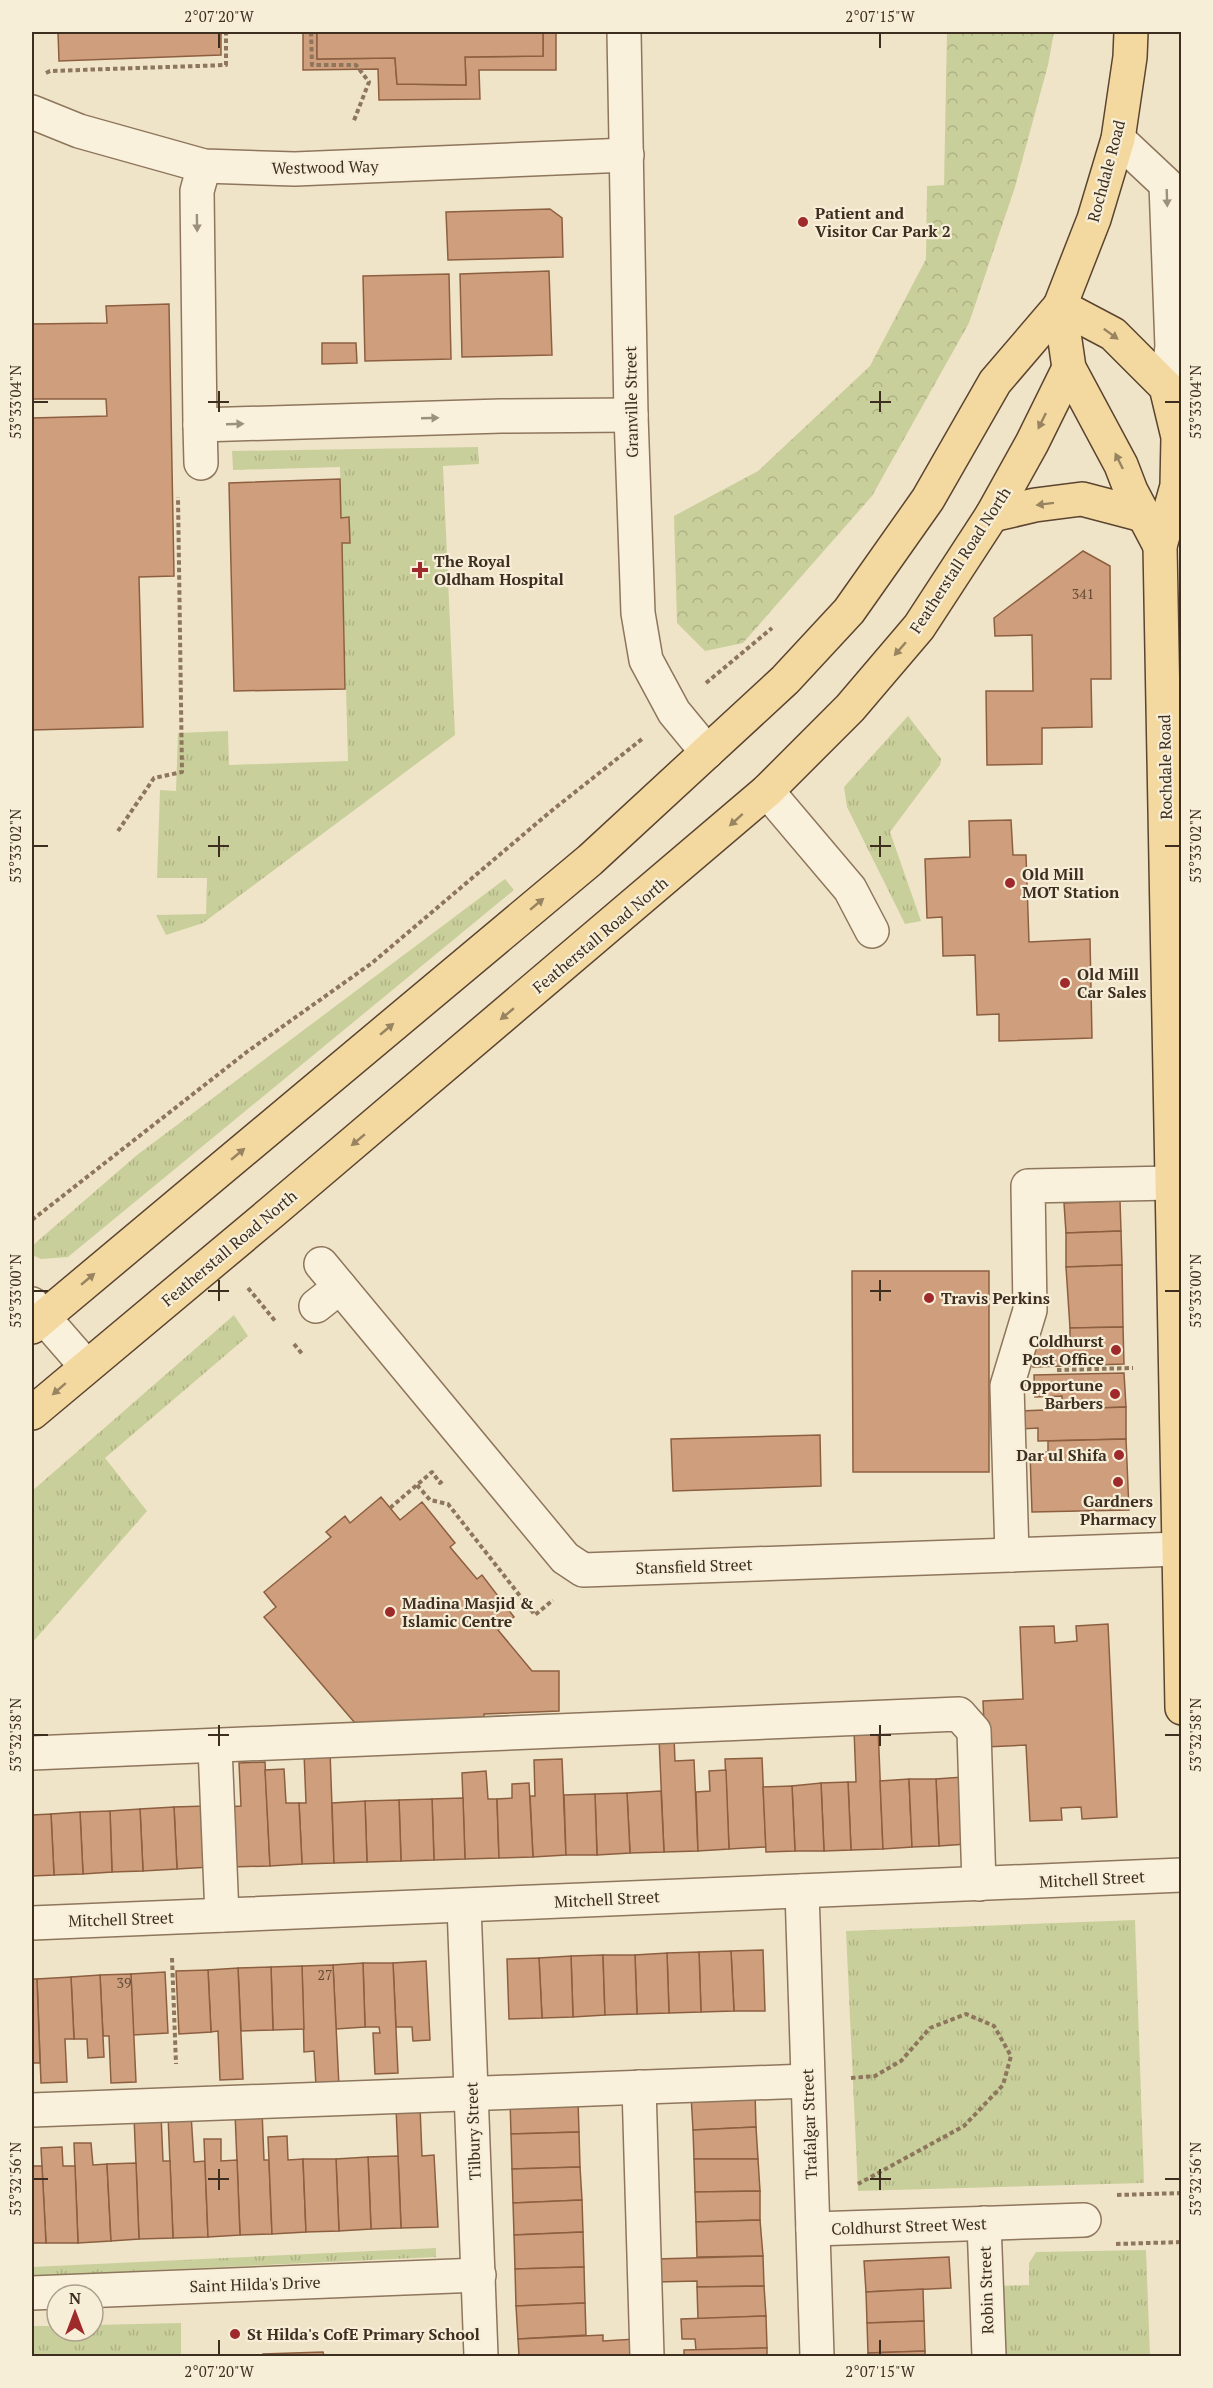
<svg xmlns="http://www.w3.org/2000/svg" width="1213" height="2388" viewBox="0 0 1213 2388" font-family="'PT Serif',serif">
	<style>
		.grass { fill: url(#grass-tufts) }
		.forest { fill: url(#forest-crowns) }
		.building { fill: #cf9f7d; stroke: #8d5f41; stroke-width: 1.5 }
		.lines { fill: none; stroke-linecap: round; stroke-linejoin: round }
		.minor-casing { stroke: #8d765c; stroke-width: 36 }
		.major-casing { stroke: #5b4430; stroke-width: 36 }
		.path { stroke: #8d765c; stroke-width: 4; stroke-dasharray: 4.5 3; stroke-linecap: butt }
		.minor { stroke: #faf1dc; stroke-width: 33 }
		.major { stroke: #f3d9a0; stroke-width: 33 }
		.oneway { fill: #9c907e }
		.oneway2 { fill: #988460 }
		.ticks { fill: none; stroke: #3d2e20; stroke-width: 2 }
		.poi-dot { fill: #9e2a2b; stroke: #f7eed8; stroke-width: 2 }
		.labels { text-anchor: middle; stroke-width: 4.5; stroke-linejoin: round; paint-order: stroke }
		.number-label { font-size: 14px; fill: #624a37 }
		.street-label { font-size: 16px; fill: #3d2e20; stroke: #f7eed8 }
		.poi-label { font-size: 16px; font-weight: bold; fill: #3d2e20; stroke: #f7eed8; text-anchor: start }
		.neatline { fill: none; stroke: #3d2e20; stroke-width: 2 }
		.ticks-label { font-size: 15px; text-anchor: middle; fill: #3d2e20 }
	</style>
	<defs>
		<pattern id="grass-tufts" width="24" height="20" patternUnits="userSpaceOnUse" patternTransform="scale(1.5)"><rect width="24" height="20" fill="#c9cf9b"/><path d="M3 7l-1-3M5 7V3M7 7l1-3M15 17l-1-3M17 17v-4M19 17l1-3" fill="none" stroke="#aeb285"/></pattern>
		<pattern id="forest-crowns" width="20" height="18" patternUnits="userSpaceOnUse" patternTransform="scale(1.5)"><rect width="20" height="18" fill="#c9cf9b"/><path d="M2 6a3 3 0 1 1 6 0M12 15a3 3 0 1 1 6 0" fill="none" stroke="#aeb285"/></pattern>
	</defs>
	<rect width="100%" height="100%" fill="#f0e4c8"/>
	<g class="grass">
		<polygon points="478,447 479,464 443,466 455,735 203,923 166,935 156,915 206,914 207,878 157,878 160,790 176,791 178,733 228,731 229,765 348,761 342,543 350,542 349,517 341,518 340,467 233,470 232,451"/>
		<polygon points="908,716 941,759 940,765 890,832 921,921 905,924 847,807 844,787"/>
		<polygon points="505,879 514,890 68,1257 41,1259 32,1255 32,1246 137,1155"/>
		<polygon points="234,1315 248,1336 105,1458 147,1511 32,1643 32,1491"/>
		<polygon points="1135,1920 1144,2183 858,2191 846,1931"/>
		<polygon points="436,2248 436,2257 32,2276 32,2267"/>
		<polygon points="1146,2250 1150,2356 1000,2356 998,2286 1029,2285 1029,2263 1036,2252"/>
		<polygon points="181,2323 181,2356 32,2356 32,2326 57,2326 57,2331 93,2331 93,2325"/>
	</g>
	<polygon class="forest" points="947,32 1054,32 1048,65 1015,187 969,323 872,496 743,643 705,651 677,623 674,516 758,471 870,366 926,259 927,186 944,185"/>
	<g class="building">
		<polygon points="58,32 221,32 221,55 59,61"/>
		<polygon points="303,32 317,32 317,59 395,58 397,84 466,85 465,57 543,56 543,32 556,32 556,70 479,70 480,99 379,100 378,69 303,70"/>
		<polygon points="317,32 543,32 543,56 465,57 466,85 397,84 395,58 317,59"/>
		<polygon points="550,209 562,218 563,257 448,260 446,212"/>
		<polygon points="549,271 552,355 462,357 460,274"/>
		<polygon points="449,274 451,359 365,361 363,276"/>
		<polygon points="169,304 174,576 139,577 143,727 32,730 32,418 107,416 106,399 32,399 32,324 107,323 106,306"/>
		<polygon points="322,343 356,343 357,363 322,364"/>
		<polygon points="340,479 341,518 349,517 350,543 342,543 345,689 234,691 229,483"/>
		<polygon points="1083,551 1110,566 1111,679 1091,679 1092,727 1042,728 1042,764 987,765 986,691 1033,691 1032,635 995,636 994,618"/>
		<polygon points="1011,820 1013,855 1026,855 1029,942 1090,939 1092,1038 999,1041 999,1014 977,1015 975,955 943,956 942,917 927,918 925,859 970,857 969,821"/>
		<polygon points="1120,1201 1121,1231 1066,1233 1064,1203"/>
		<polygon points="1121,1231 1122,1265 1066,1267 1066,1233"/>
		<polygon points="1122,1265 1123,1327 1070,1328 1066,1267"/>
		<polygon points="852,1271 989,1271 989,1472 853,1472"/>
		<polygon points="1123,1327 1124,1364 1033,1367 1032,1346 1070,1344 1070,1328"/>
		<polygon points="1124,1373 1126,1407 1062,1409 1062,1396 1035,1397 1034,1375"/>
		<polygon points="1126,1407 1126,1439 1038,1441 1038,1428 1020,1429 1019,1411"/>
		<polygon points="820,1435 821,1486 673,1491 671,1439"/>
		<polygon points="1126,1439 1129,1510 1032,1512 1030,1453 1048,1452 1048,1441"/>
		<polygon points="381,1497 400,1520 422,1502 455,1543 450,1547 477,1579 482,1575 514,1617 498,1630 532,1671 559,1671 559,1711 484,1714 484,1719 355,1723 264,1617 276,1607 264,1592 331,1537 326,1532 345,1516 350,1523"/>
		<polygon points="1108,1624 1117,1817 1082,1819 1081,1807 1061,1808 1062,1820 1030,1821 1026,1745 985,1747 983,1701 1023,1699 1020,1627 1054,1626 1055,1643 1077,1641 1076,1626"/>
		<polygon points="878,1727 883,1849 851,1850 848,1782 856,1782 854,1729"/>
		<polygon points="674,1737 675,1761 694,1760 698,1851 664,1852 659,1738"/>
		<polygon points="330,1751 334,1863 302,1864 299,1803 306,1803 304,1753"/>
		<polygon points="762,1758 766,1847 729,1849 725,1759"/>
		<polygon points="562,1759 566,1855 533,1857 530,1796 535,1796 534,1760"/>
		<polygon points="265,1762 270,1866 230,1867 227,1807 241,1806 239,1763"/>
		<polygon points="284,1769 286,1803 299,1803 302,1864 270,1866 265,1770"/>
		<polygon points="726,1770 729,1849 698,1851 696,1792 710,1791 709,1771"/>
		<polygon points="486,1771 488,1799 497,1799 499,1858 465,1859 462,1773"/>
		<polygon points="963,1777 967,1844 939,1846 936,1779"/>
		<polygon points="909,1779 912,1847 883,1849 880,1781"/>
		<polygon points="909,1779 936,1779 939,1846 912,1847"/>
		<polygon points="848,1782 851,1850 824,1851 821,1783"/>
		<polygon points="529,1783 533,1857 499,1858 497,1799 512,1798 512,1784"/>
		<polygon points="821,1783 824,1851 795,1851 792,1786"/>
		<polygon points="792,1786 795,1851 766,1852 763,1787"/>
		<polygon points="661,1791 664,1852 630,1853 627,1793"/>
		<polygon points="627,1793 630,1853 597,1855 595,1794"/>
		<polygon points="595,1794 597,1855 566,1855 564,1795"/>
		<polygon points="463,1798 465,1859 434,1860 432,1799"/>
		<polygon points="432,1799 434,1860 401,1861 399,1800"/>
		<polygon points="399,1800 401,1861 367,1862 365,1801"/>
		<polygon points="365,1801 367,1862 334,1863 332,1803"/>
		<polygon points="207,1806 210,1867 177,1869 174,1807"/>
		<polygon points="174,1807 177,1869 143,1871 140,1809"/>
		<polygon points="140,1809 143,1871 112,1872 110,1811"/>
		<polygon points="110,1811 112,1872 83,1874 80,1812"/>
		<polygon points="80,1812 83,1874 54,1875 51,1814"/>
		<polygon points="51,1814 54,1875 32,1876 32,1815"/>
		<polygon points="763,1950 765,2011 734,2011 731,1951"/>
		<polygon points="731,1951 734,2011 701,2012 699,1952"/>
		<polygon points="699,1952 701,2012 669,2013 667,1953"/>
		<polygon points="667,1953 669,2013 637,2014 635,1955"/>
		<polygon points="603,1955 605,2015 573,2017 571,1956"/>
		<polygon points="603,1955 635,1955 637,2014 605,2015"/>
		<polygon points="571,1956 573,2017 542,2018 539,1958"/>
		<polygon points="539,1958 542,2018 509,2019 507,1959"/>
		<polygon points="426,1961 430,2040 413,2041 412,2027 396,2027 393,1963"/>
		<polygon points="363,1963 393,1963 398,2073 375,2074 373,2033 380,2033 379,2027 365,2027"/>
		<polygon points="363,1963 365,2027 336,2029 333,1965"/>
		<polygon points="333,1965 339,2086 316,2086 314,2051 304,2052 302,1966"/>
		<polygon points="302,1966 304,2029 273,2030 271,1967"/>
		<polygon points="271,1967 273,2030 241,2031 238,1968"/>
		<polygon points="238,1968 243,2079 220,2080 218,2031 211,2032 208,1970"/>
		<polygon points="208,1970 211,2032 179,2034 176,1971"/>
		<polygon points="165,1972 168,2033 133,2035 131,1974"/>
		<polygon points="131,1974 136,2082 111,2083 109,2036 103,2036 100,1975"/>
		<polygon points="100,1975 104,2057 88,2058 87,2039 74,2039 71,1977"/>
		<polygon points="71,1977 74,2039 65,2039 67,2082 41,2083 37,1979"/>
		<polygon points="32,1979 37,1979 40,2063 32,2063"/>
		<polygon points="755,2092 756,2127 693,2130 691,2095"/>
		<polygon points="578,2099 579,2132 511,2134 510,2100"/>
		<polygon points="396,2107 420,2107 422,2156 434,2155 438,2227 401,2228"/>
		<polygon points="262,2111 264,2160 269,2160 272,2234 240,2235 235,2113"/>
		<polygon points="191,2114 194,2162 205,2161 208,2237 173,2238 168,2115"/>
		<polygon points="161,2115 163,2161 170,2161 173,2238 139,2239 134,2116"/>
		<polygon points="756,2127 758,2159 694,2159 693,2130"/>
		<polygon points="579,2132 580,2167 512,2169 511,2134"/>
		<polygon points="287,2136 288,2160 303,2159 306,2232 272,2234 268,2137"/>
		<polygon points="204,2139 221,2139 221,2161 237,2160 240,2235 208,2237"/>
		<polygon points="74,2143 91,2143 93,2165 107,2164 111,2241 78,2243"/>
		<polygon points="62,2147 63,2166 75,2166 78,2243 46,2243 41,2148"/>
		<polygon points="398,2156 401,2228 371,2229 368,2157"/>
		<polygon points="368,2157 371,2229 339,2231 336,2159"/>
		<polygon points="303,2159 336,2159 339,2231 306,2232"/>
		<polygon points="694,2159 758,2159 760,2191 695,2192"/>
		<polygon points="136,2163 139,2239 111,2241 107,2164"/>
		<polygon points="32,2166 42,2166 46,2243 32,2243"/>
		<polygon points="580,2167 582,2200 513,2203 512,2169"/>
		<polygon points="760,2191 760,2220 696,2222 695,2192"/>
		<polygon points="582,2200 583,2232 514,2235 513,2203"/>
		<polygon points="760,2220 763,2256 697,2257 696,2222"/>
		<polygon points="583,2232 584,2267 515,2269 514,2235"/>
		<polygon points="763,2256 764,2286 697,2287 697,2281 657,2282 656,2259"/>
		<polygon points="949,2257 951,2288 866,2292 864,2261"/>
		<polygon points="584,2267 585,2303 516,2306 515,2269"/>
		<polygon points="764,2286 766,2316 698,2319 697,2287"/>
		<polygon points="923,2289 924,2321 867,2323 866,2292"/>
		<polygon points="585,2303 586,2335 518,2339 516,2306"/>
		<polygon points="766,2316 767,2348 696,2350 695,2339 682,2339 681,2319"/>
		<polygon points="924,2321 925,2351 868,2353 867,2323"/>
		<polygon points="603,2335 603,2341 636,2339 637,2356 519,2356 518,2339"/>
		<polygon points="767,2348 767,2356 684,2356 684,2350"/>
		<polygon points="925,2351 925,2356 868,2356 868,2353"/>
		<polygon points="323,2352 324,2356 263,2356 263,2354"/>
	</g>
	<g class="lines">
		<g class="minor-casing">
			<g id="minor">
				<polyline points="624,32 631,415 638,613 646,660 674,712 707,752"/>
				<polyline points="32,112 79,131 204,166 295,169 627,155"/>
				<polyline points="1118,139 1166,184 1172,347 1166,387"/>
				<polyline points="204,166 197,191 200,425 501,416 631,415"/>
				<polyline points="200,425 201,463"/>
				<polyline points="767,791 850,889 872,931"/>
				<polyline points="321,1264 565,1558 583,1570 1179,1549"/>
				<polyline points="32,1304 86,1366"/>
				<polyline points="316,1306 340,1287"/>
				<polyline points="1012,1555 1007,1386 1030,1310 1028,1186 1171,1183"/>
				<polyline points="215,1747 222,1915"/>
				<polyline points="32,1753 959,1714 974,1731 979,1884"/>
				<polyline points="802,1891 817,2356"/>
				<polyline points="464,1906 481,2356"/>
				<polyline points="32,1923 1182,1875"/>
				<polyline points="639,2087 647,2356"/>
				<polyline points="32,2110 807,2081"/>
				<polyline points="984,2223 989,2356"/>
				<polyline points="813,2229 1084,2220"/>
				<polyline points="32,2293 479,2275"/>
			</g>
		</g>
		<g class="major-casing">
			<g id="major">
				<polyline points="1131,32 1130,57 1118,139 1094,219 1060,306 1069,368 1121,465 1131,491 1160,546"/>
				<polyline points="1060,306 1113,334 1166,387 1178,437 1177,486 1160,546 1182,1708"/>
				<polyline points="992,515 1035,505 1082,499 1143,515"/>
				<polyline points="32,1327 590,860 785,680 849,611 928,499 995,382 1060,306"/>
				<polyline points="32,1413 272,1212 767,791 850,708 919,627 992,515 1032,443 1069,368"/>
			</g>
		</g>
		<g class="path">
			<polyline points="311,32 312,65 356,65 369,82 353,123"/>
			<polyline points="46,73 50,71 226,65 226,32"/>
			<polyline points="706,683 772,628"/>
			<polyline points="118,831 154,778 182,772 178,497"/>
			<polyline points="32,1220 248,1051 372,963 550,812 642,739"/>
			<polyline points="248,1288 276,1322"/>
			<polyline points="294,1344 303,1355"/>
			<polyline points="1057,1370 1133,1368"/>
			<polyline points="417,1485 430,1500 448,1504 535,1615 553,1600"/>
			<polyline points="390,1508 432,1472 440,1483 444,1479"/>
			<polyline points="172,1958 176,2064"/>
			<polyline points="851,2078 875,2076 901,2061 930,2028 966,2014 994,2026 1011,2056 1003,2085 964,2126 858,2184"/>
			<polyline points="1117,2195 1182,2193"/>
			<polyline points="1116,2244 1182,2242"/>
		</g>
		<use href="#minor" class="minor"/>
		<use href="#major" class="major"/>
	</g>
	<defs><path id="oneway-solid" d="M-6-.8H1V-3.2L6.5 0L1 3.2V.8H-6Z" transform="scale(1.5)"/></defs>
	<g class="oneway">
		<use href="#oneway-solid" transform="translate(1167 198) rotate(88)"/>
		<use href="#oneway-solid" transform="translate(197 223) rotate(89)"/>
		<use href="#oneway-solid" transform="translate(430 418) rotate(-2)"/>
		<use href="#oneway-solid" transform="translate(235 424) rotate(-2)"/>
	</g>
	<g class="oneway2">
		<use href="#oneway-solid" transform="translate(1111 334) rotate(36)"/>
		<use href="#oneway-solid" transform="translate(1042 421) rotate(116)"/>
		<use href="#oneway-solid" transform="translate(1119 461) rotate(-116)"/>
		<use href="#oneway-solid" transform="translate(1045 504) rotate(173)"/>
		<use href="#oneway-solid" transform="translate(900 649) rotate(131)"/>
		<use href="#oneway-solid" transform="translate(736 820) rotate(138)"/>
		<use href="#oneway-solid" transform="translate(537 904) rotate(-40)"/>
		<use href="#oneway-solid" transform="translate(507 1014) rotate(140)"/>
		<use href="#oneway-solid" transform="translate(387 1029) rotate(-40)"/>
		<use href="#oneway-solid" transform="translate(358 1140) rotate(140)"/>
		<use href="#oneway-solid" transform="translate(238 1154) rotate(-40)"/>
		<use href="#oneway-solid" transform="translate(88 1279) rotate(-40)"/>
		<use href="#oneway-solid" transform="translate(59 1389) rotate(139)"/>
	</g>
	<path class="ticks" d="M219,33v15M880,33v15M219,391v21M880,391v21M33,402h15M208,402h21M870,402h21M1165,402h15M219,836v21M880,836v21M33,846h15M208,846h21M870,846h21M1165,846h15M219,1280v21M880,1280v21M33,1291h15M208,1291h21M870,1291h21M1165,1291h15M219,1725v21M880,1725v21M33,1735h15M208,1735h21M870,1735h21M1165,1735h15M219,2169v21M880,2169v21M33,2179h15M208,2179h21M870,2179h21M1165,2179h15M219,2340v15M880,2340v15"/>
	<g class="poi-dot">
		<circle cx="803" cy="222" r="6"/>
		<path d="M417 561h6v6h6v6h-6v6h-6v-6h-6v-6h6z"/>
		<circle cx="1010" cy="883" r="6"/>
		<circle cx="1065" cy="983" r="6"/>
		<circle cx="929" cy="1298" r="6"/>
		<circle cx="1116" cy="1350" r="6"/>
		<circle cx="1115" cy="1394" r="6"/>
		<circle cx="1119" cy="1455" r="6"/>
		<circle cx="1118" cy="1482" r="6"/>
		<circle cx="390" cy="1612" r="6"/>
		<circle cx="235" cy="2334" r="6"/>
	</g>
	<g class="labels">
		<g class="number-label">
			<text x="1083" y="599">341</text>
			<text x="325" y="1980">27</text>
			<text x="124" y="1988">39</text>
		</g>
		<g class="street-label">
			<text transform="translate(325 167) rotate(-1)" y="6">Westwood Way</text>
			<text transform="translate(1106 171) rotate(-75)" y="6">Rochdale Road</text>
			<text transform="translate(631 402) rotate(-91)" y="6">Granville Street</text>
			<text transform="translate(960 560) rotate(-57)" y="6">Featherstall Road North</text>
			<text transform="translate(1165 767) rotate(-91)" y="6">Rochdale Road</text>
			<text transform="translate(600 935) rotate(-40)" y="6">Featherstall Road North</text>
			<text transform="translate(229 1248) rotate(-40)" y="6">Featherstall Road North</text>
			<text transform="translate(694 1566) rotate(-2)" y="6">Stansfield Street</text>
			<text transform="translate(1092 1879) rotate(-3)" y="6">Mitchell Street</text>
			<text transform="translate(607 1899) rotate(-3)" y="6">Mitchell Street</text>
			<text transform="translate(121 1919) rotate(-2)" y="6">Mitchell Street</text>
			<text transform="translate(809 2124) rotate(-92)" y="6">Trafalgar Street</text>
			<text transform="translate(473 2131) rotate(-92)" y="6">Tilbury Street</text>
			<text transform="translate(909 2226) rotate(-2)" y="6">Coldhurst Street West</text>
			<text transform="translate(255 2284) rotate(-2)" y="6">Saint Hilda's Drive</text>
			<text transform="translate(986 2290) rotate(-92)" y="6">Robin Street</text>
		</g>
		<g class="poi-label">
			<text x="815" y="219">Patient and<tspan x="815" dy="18">Visitor Car Park 2</tspan></text>
			<text x="434" y="567">The Royal<tspan x="434" dy="18">Oldham Hospital</tspan></text>
			<text x="1022" y="880">Old Mill<tspan x="1022" dy="18">MOT Station</tspan></text>
			<text x="1077" y="980">Old Mill<tspan x="1077" dy="18">Car Sales</tspan></text>
			<text x="941" y="1304">Travis Perkins</text>
			<text x="1104" y="1347" text-anchor="end">Coldhurst<tspan x="1104" dy="18">Post Office</tspan></text>
			<text x="1103" y="1391" text-anchor="end">Opportune<tspan x="1103" dy="18">Barbers</tspan></text>
			<text x="1107" y="1461" text-anchor="end">Dar ul Shifa</text>
			<text x="1118" y="1507" text-anchor="middle">Gardners<tspan x="1118" dy="18">Pharmacy</tspan></text>
			<text x="402" y="1609">Madina Masjid &amp;<tspan x="402" dy="18">Islamic Centre</tspan></text>
			<text x="247" y="2340">St Hilda's CofE Primary School</text>
		</g>
	</g>
	<rect width="1213" height="2388" fill="none" stroke="#f7eed8" stroke-width="66"/>
	<g transform="translate(75 2313)"><circle r="28" fill="#f7eed8" stroke="#ada18e" stroke-width="1.5"/>
	<path d="M0-4.5L10 22L0 15L-10 22Z" fill="#9e2a2b"/>
	<text y="-9" font-size="16" font-weight="bold" text-anchor="middle" fill="#3d2e20">N</text>
	</g>
	<rect x="33" y="33" width="1147" height="2322" class="neatline"/>
	<g class="ticks-label">
		<text x="219" y="22">2°07'20"W</text>
		<text x="880" y="22">2°07'15"W</text>
		<text transform="translate(16 402) rotate(-90)" y="5">53°33'04"N</text>
		<text transform="translate(1196 402) rotate(-90)" y="5">53°33'04"N</text>
		<text transform="translate(16 846) rotate(-90)" y="5">53°33'02"N</text>
		<text transform="translate(1196 846) rotate(-90)" y="5">53°33'02"N</text>
		<text transform="translate(16 1291) rotate(-90)" y="5">53°33'00"N</text>
		<text transform="translate(1196 1291) rotate(-90)" y="5">53°33'00"N</text>
		<text transform="translate(16 1735) rotate(-90)" y="5">53°32'58"N</text>
		<text transform="translate(1196 1735) rotate(-90)" y="5">53°32'58"N</text>
		<text transform="translate(16 2179) rotate(-90)" y="5">53°32'56"N</text>
		<text transform="translate(1196 2179) rotate(-90)" y="5">53°32'56"N</text>
		<text x="219" y="2377">2°07'20"W</text>
		<text x="880" y="2377">2°07'15"W</text>
	</g>
</svg>
